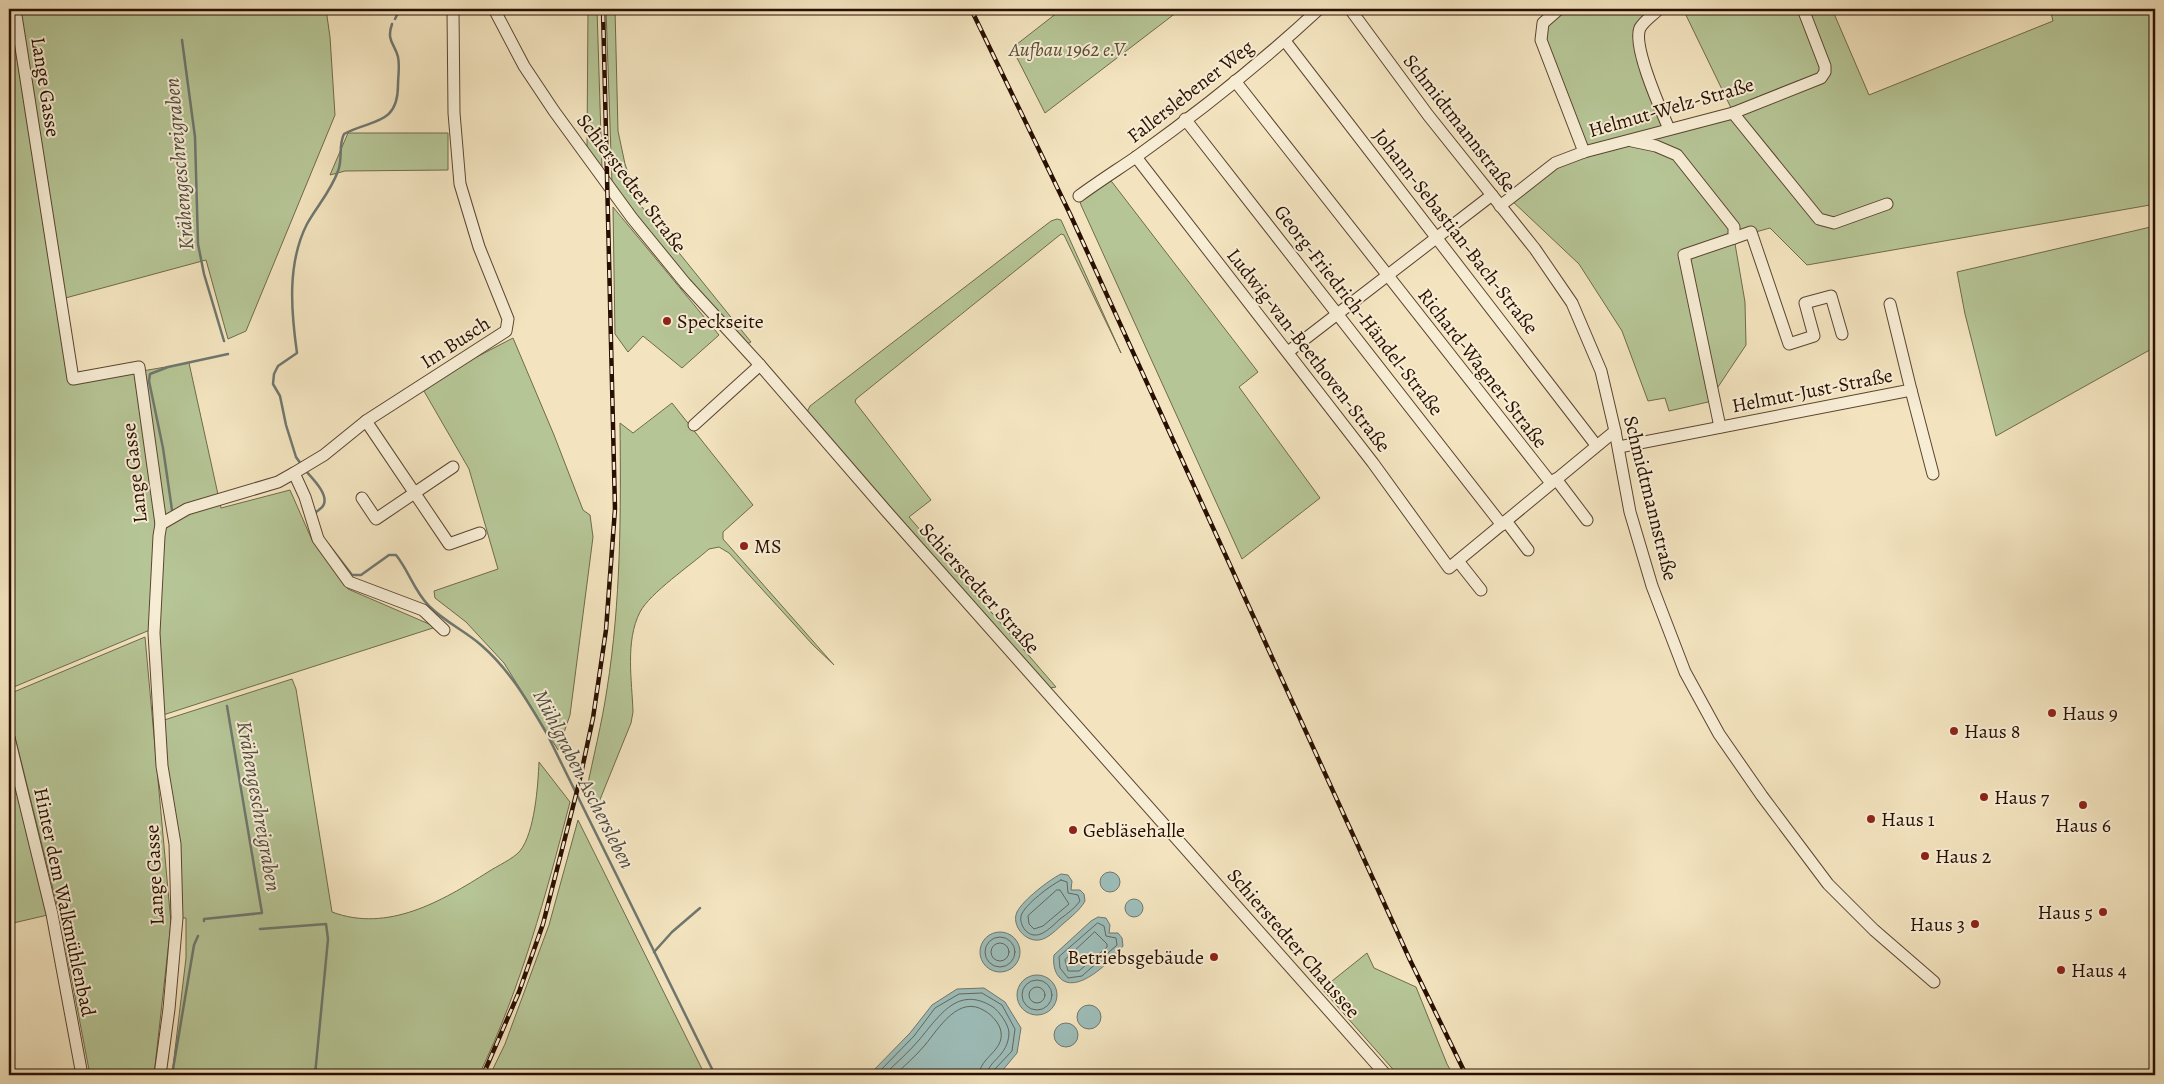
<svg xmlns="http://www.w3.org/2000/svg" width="2164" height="1084" viewBox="0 0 2164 1084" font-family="Alegreya,serif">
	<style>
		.green { fill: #b6c596; stroke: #706a4b }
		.water { fill: #9dbdb9; stroke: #6f776f }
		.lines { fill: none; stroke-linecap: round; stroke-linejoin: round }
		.shore { stroke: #63665c; stroke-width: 1 }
		.stream { stroke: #6f776f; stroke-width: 2.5 }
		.minor-casing { stroke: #5c4430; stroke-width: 13 }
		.minor { stroke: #f7edd5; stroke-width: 11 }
		.rail-casing { stroke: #290f00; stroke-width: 4.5 }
		.rail { stroke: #f7edd5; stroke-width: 2.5; stroke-dasharray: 8; stroke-linecap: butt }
		.poi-dot { fill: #8f2418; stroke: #f7edd5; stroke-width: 2 }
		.labels { text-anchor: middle; stroke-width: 4; stroke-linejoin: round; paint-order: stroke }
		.park-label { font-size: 20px; font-style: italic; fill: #5a4f34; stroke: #f7edd5 }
		.street-label { font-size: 20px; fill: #290f00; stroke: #f7edd5 }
		.poi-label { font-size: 20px; fill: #290f00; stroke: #f7edd5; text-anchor: start }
		.water-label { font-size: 21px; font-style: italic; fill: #524c41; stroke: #f7edd5 }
	</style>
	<rect width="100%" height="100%" fill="#f3e4bf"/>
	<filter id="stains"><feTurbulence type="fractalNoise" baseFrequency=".004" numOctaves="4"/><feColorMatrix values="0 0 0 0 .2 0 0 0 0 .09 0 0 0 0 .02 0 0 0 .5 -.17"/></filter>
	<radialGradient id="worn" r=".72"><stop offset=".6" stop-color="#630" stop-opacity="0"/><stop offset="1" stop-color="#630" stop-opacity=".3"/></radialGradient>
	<g class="green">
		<polygon points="9,9 326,9 330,37 335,115 246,331 228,339 206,260 58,300 72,383 189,363 221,508 290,490 312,540 348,589 436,627 163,715 157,627 9,689"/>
		<polygon points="588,9 597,9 602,169 587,147"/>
		<polygon points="606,9 615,9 618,131 625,164 638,202 751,342 747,344 691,284 612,183"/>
		<polygon points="1062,9 1181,9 1045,113 1012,48"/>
		<polygon points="1559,9 1659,9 1638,37 1669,129 1733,112 1683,9 1832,9 1869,95 2053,21 2050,9 2155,9 2155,212 2150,205 1807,265 1770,228 1734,238 1745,302 1746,345 1708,402 1669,411 1665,398 1648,401 1622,331 1579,264 1510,199 1555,163 1584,152 1541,40 1543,23"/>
		<polygon points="348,133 448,133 448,170 345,171 330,175"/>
		<polygon points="1110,181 1112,182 1258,372 1239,387 1320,498 1242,559 1081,205 1080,202"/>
		<polygon points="613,207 719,335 682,368 643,336 628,352 615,334"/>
		<polygon points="1057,219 1061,220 1121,353 1064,235 1061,234 856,399 855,402 931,500 909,517 1056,687 1050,688 808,416 807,412 810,406 1051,221"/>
		<polygon points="2155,226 2155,347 1996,436 1965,314 1957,272"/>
		<polygon points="513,338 554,435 583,510 590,515 593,537 570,715 558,750 504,663 466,622 435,598 434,591 498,569 469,469 421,386"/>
		<path d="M672,403l81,102 -30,27v7l111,126 -21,-20 -84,-92 -10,-6 -10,2c-18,16 -59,44 -69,63 -15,29 -8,69 -7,100l-2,11 -32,79 -7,-2 -6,-7c7,-35 16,-70 21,-104 14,-88 14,-177 13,-266l13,10z"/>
		<polygon points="145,637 171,923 154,1075 90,1075 59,913 9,713 9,694"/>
		<path d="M292,679l4,10 36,223c56,21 110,-11 156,-40 9,-6 25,-13 32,-21 15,-19 18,-66 19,-89l31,40c-24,93 -49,186 -91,273h-307l14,-117v-40h-9l-19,-196z"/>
		<polygon points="9,738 52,914 9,924"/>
		<polygon points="578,820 705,1075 490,1075 505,1044 549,925"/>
		<polygon points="1367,953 1374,968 1416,987 1447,1064 1453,1075 1398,1075 1322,989"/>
	</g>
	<g class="water">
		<circle cx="1110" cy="882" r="10"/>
		<path d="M1061,874l7,1 4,6 -1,9h9l4,4 1,7c-5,9 -13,15 -21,22 -7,6 -16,16 -25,17 -14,2 -28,-15 -22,-28 6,-12 32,-32 44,-38z"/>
		<circle cx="1134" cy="908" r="9"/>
		<path d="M1098,917l8,1 4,7 -1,8h9l4,5 1,8c-11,14 -47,51 -64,31 -5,-6 -6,-14 -5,-22l37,-34z"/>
		<circle cx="1000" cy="952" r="20"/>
		<circle cx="1037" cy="995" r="20"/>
		<polygon points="984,988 1005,1002 1021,1028 1017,1053 1002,1071 994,1075 869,1075 910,1033 932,1005 957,989"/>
		<circle cx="1089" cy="1017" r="12"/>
		<circle cx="1066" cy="1035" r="12"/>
	</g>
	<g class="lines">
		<g class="shore">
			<path d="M1061,880l6,2 1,11 10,2 2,6c-5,7 -13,13 -20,18 -10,9 -23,24 -35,11 -3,-4 -5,-9 -4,-14 3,-11 30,-31 40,-36z"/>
			<polygon points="1057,890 1060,890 1069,904 1043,926 1034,929 1029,924 1028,916"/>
			<polygon points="1098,923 1104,926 1106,936 1116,938 1117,945 1082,976 1068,978 1060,968 1059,957"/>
			<polygon points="1095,932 1107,944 1107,947 1079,971 1068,971 1065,960"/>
			<circle cx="1000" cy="952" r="15"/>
			<circle cx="1000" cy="952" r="9"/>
			<circle cx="1037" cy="995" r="15"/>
			<circle cx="1037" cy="995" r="8"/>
			<polyline points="876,1075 914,1036 935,1008 959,994 982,993 1002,1005 1015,1029 1012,1051 994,1070 993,1075"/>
			<path d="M884,1075c12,-12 25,-23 35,-35 21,-25 39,-55 74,-33 6,4 16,18 16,26 -1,24 -21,27 -22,42"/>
			<path d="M895,1075c10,-10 21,-19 30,-30 14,-17 34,-51 60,-34 7,4 15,13 16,21 3,19 -21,25 -22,43"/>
		</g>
		<g class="stream">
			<polyline points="395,19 400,9"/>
			<polyline points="182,40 195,137 198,244 204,274 224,341"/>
			<path d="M301,464l-5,-7 -10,-32 -6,-29 -7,-12 1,-10 4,-8 19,-13c-6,-42 -10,-90 10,-129 10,-18 24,-33 31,-53 5,-12 0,-25 6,-37 27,-15 54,-8 54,-49 0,-9 2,-19 0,-28 -3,-13 -12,-16 -6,-33"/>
			<path d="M305,470c7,8 25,25 18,36 -2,3 -7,6 -10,8"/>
			<polyline points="172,510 163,448 149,381 150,374 168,367 228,354"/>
			<path d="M328,544l24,31h9l28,-20h7c13,16 18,36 33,51 16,16 36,25 52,39 29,25 47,57 66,89l168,341"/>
			<polyline points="204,921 204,919 262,913 227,706"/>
			<polyline points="260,929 326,924 328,939 315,1075"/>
			<polyline points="654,952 672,932 700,908"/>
			<polyline points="172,1075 194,945 198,936"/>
			<polyline points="1028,1075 1032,1072"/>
		</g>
		<g class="minor-casing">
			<g id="minor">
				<polyline points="15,9 73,379 139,367 161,524 159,536 154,633 162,766 175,844 177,918 169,1009 160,1075"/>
				<polyline points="494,9 524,66 554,111 632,218 685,283 760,365 888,513 1386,1075"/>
				<polyline points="1350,9 1428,115 1535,249 1572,303 1601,371 1615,431 1630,512 1652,586 1685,672 1719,734 1762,796 1828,884 1874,930 1934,982"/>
				<polyline points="1559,9 1543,23 1541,40 1584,152"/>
				<path d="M1659,9c-6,6 -15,12 -19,19 -8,18 21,82 29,101"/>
				<polyline points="1285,41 1596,445"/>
				<polyline points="1235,81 1551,483"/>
				<polyline points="1733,113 1819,219 1834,223 1887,204"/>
				<polyline points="1185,119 1502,525"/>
				<polyline points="1632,141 1656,146 1677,155 1734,227 1734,238 1684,255 1720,427"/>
				<polyline points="1136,157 1373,463 1449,568 1615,431"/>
				<path d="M1079,196c19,-14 38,-26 57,-39 63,-45 126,-95 183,-148"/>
				<polyline points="1500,206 1555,163 1584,152 1733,113 1821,78 1825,72 1825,66 1803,9"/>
				<polyline points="1734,238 1751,232 1789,344 1814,336 1805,303 1831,296 1842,334"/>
				<polyline points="1288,352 1492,195"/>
				<polyline points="1911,390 1933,474"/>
				<polyline points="366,421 449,544 480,533"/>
				<polyline points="694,425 760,365"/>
				<polyline points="1619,447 1911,390 1890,304"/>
				<polyline points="294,473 305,497 318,539 349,582 423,610 444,630"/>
				<polyline points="1556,479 1587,520"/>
				<polyline points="362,498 376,519 453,467"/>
				<polyline points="1506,521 1528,550"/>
				<polyline points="161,524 187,509 278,482 294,473 324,455 366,421 506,331 508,319 479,247 460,184 454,113 453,9"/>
				<polyline points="1458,561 1481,590"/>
				<polyline points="9,738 52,914 82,1075"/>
			</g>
		</g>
		<use href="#minor" class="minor"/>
		<g class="rail-casing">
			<g id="rail">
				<polyline points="971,9 1070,214 1410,960 1466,1075"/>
				<polyline points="483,1075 519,992 543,924 579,783 593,718 606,630 615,509 603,9"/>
			</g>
		</g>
		<use href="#rail" class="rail"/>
	</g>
	<g class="poi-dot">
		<circle cx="667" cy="321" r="5"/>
		<circle cx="744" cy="546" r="5"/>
		<circle cx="2052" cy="713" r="5"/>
		<circle cx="1954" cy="731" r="5"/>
		<circle cx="1984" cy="797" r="5"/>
		<circle cx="2083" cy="805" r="5"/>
		<circle cx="1871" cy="819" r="5"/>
		<circle cx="1073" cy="830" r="5"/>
		<circle cx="1925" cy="856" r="5"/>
		<circle cx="2103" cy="912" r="5"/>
		<circle cx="1975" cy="924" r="5"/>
		<circle cx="1214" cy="957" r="5"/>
		<circle cx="2061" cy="970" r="5"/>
	</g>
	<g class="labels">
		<g class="park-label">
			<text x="1069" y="56">Aufbau 1962 e.V.</text>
		</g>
		<g class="street-label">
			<text transform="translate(46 87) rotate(81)" y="7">Lange Gasse</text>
			<text transform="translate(1190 91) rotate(-38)" y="7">Fallerslebener Weg</text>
			<text transform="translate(1671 107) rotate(-16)" y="7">Helmut-Welz-Straße</text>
			<text transform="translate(1460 123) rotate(52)" y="7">Schmidtmannstraße</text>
			<text transform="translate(632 183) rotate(53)" y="7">Schierstedter Straße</text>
			<text transform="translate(1456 231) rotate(52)" y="7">Johann-Sebastian-Bach-Straße</text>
			<text transform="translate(1359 310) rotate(52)" y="7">Georg-Friedrich-Händel-Straße</text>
			<text transform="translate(455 342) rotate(-33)" y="7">Im Busch</text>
			<text transform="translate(1309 350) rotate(52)" y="7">Ludwig-van-Beethoven-Straße</text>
			<text transform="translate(1483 368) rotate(52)" y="7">Richard-Wagner-Straße</text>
			<text transform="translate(1812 390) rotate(-11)" y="7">Helmut-Just-Straße</text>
			<text transform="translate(134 473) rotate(-97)" y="7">Lange Gasse</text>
			<text transform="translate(1651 498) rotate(76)" y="7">Schmidtmannstraße</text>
			<text transform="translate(980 588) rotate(48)" y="7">Schierstedter Straße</text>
			<text transform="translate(154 875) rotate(-93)" y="7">Lange Gasse</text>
			<text transform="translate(65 902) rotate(78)" y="7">Hinter dem Walkmühlenbad</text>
			<text transform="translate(1294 943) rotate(49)" y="7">Schierstedter Chaussee</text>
		</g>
		<g class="poi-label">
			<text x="677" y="328">Speckseite</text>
			<text x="754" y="553">MS</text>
			<text x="2062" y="720">Haus 9</text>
			<text x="1964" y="738">Haus 8</text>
			<text x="1994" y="804">Haus 7</text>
			<text x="1881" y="826">Haus 1</text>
			<text x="2083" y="832" text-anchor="middle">Haus 6</text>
			<text x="1083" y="837">Gebläsehalle</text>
			<text x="1935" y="863">Haus 2</text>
			<text x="2093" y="919" text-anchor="end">Haus 5</text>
			<text x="1965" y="931" text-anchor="end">Haus 3</text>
			<text x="1204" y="964" text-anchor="end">Betriebsgebäude</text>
			<text x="2071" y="977">Haus 4</text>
		</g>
		<g class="water-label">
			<text transform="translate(179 164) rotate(-95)" y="7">Krähengeschreigraben</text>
			<text transform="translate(584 779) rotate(63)" y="7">Mühlgraben Aschersleben</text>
			<text transform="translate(259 806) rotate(80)" y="7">Krähengeschreigraben</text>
		</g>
	</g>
	<rect width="2164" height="1084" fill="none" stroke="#f3e4bf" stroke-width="30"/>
	<rect x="10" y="10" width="2144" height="1064" fill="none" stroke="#290f00" stroke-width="2.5"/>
	<rect x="15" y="15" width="2134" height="1054" fill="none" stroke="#290f00"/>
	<rect width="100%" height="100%" filter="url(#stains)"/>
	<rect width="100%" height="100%" fill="url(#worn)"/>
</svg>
